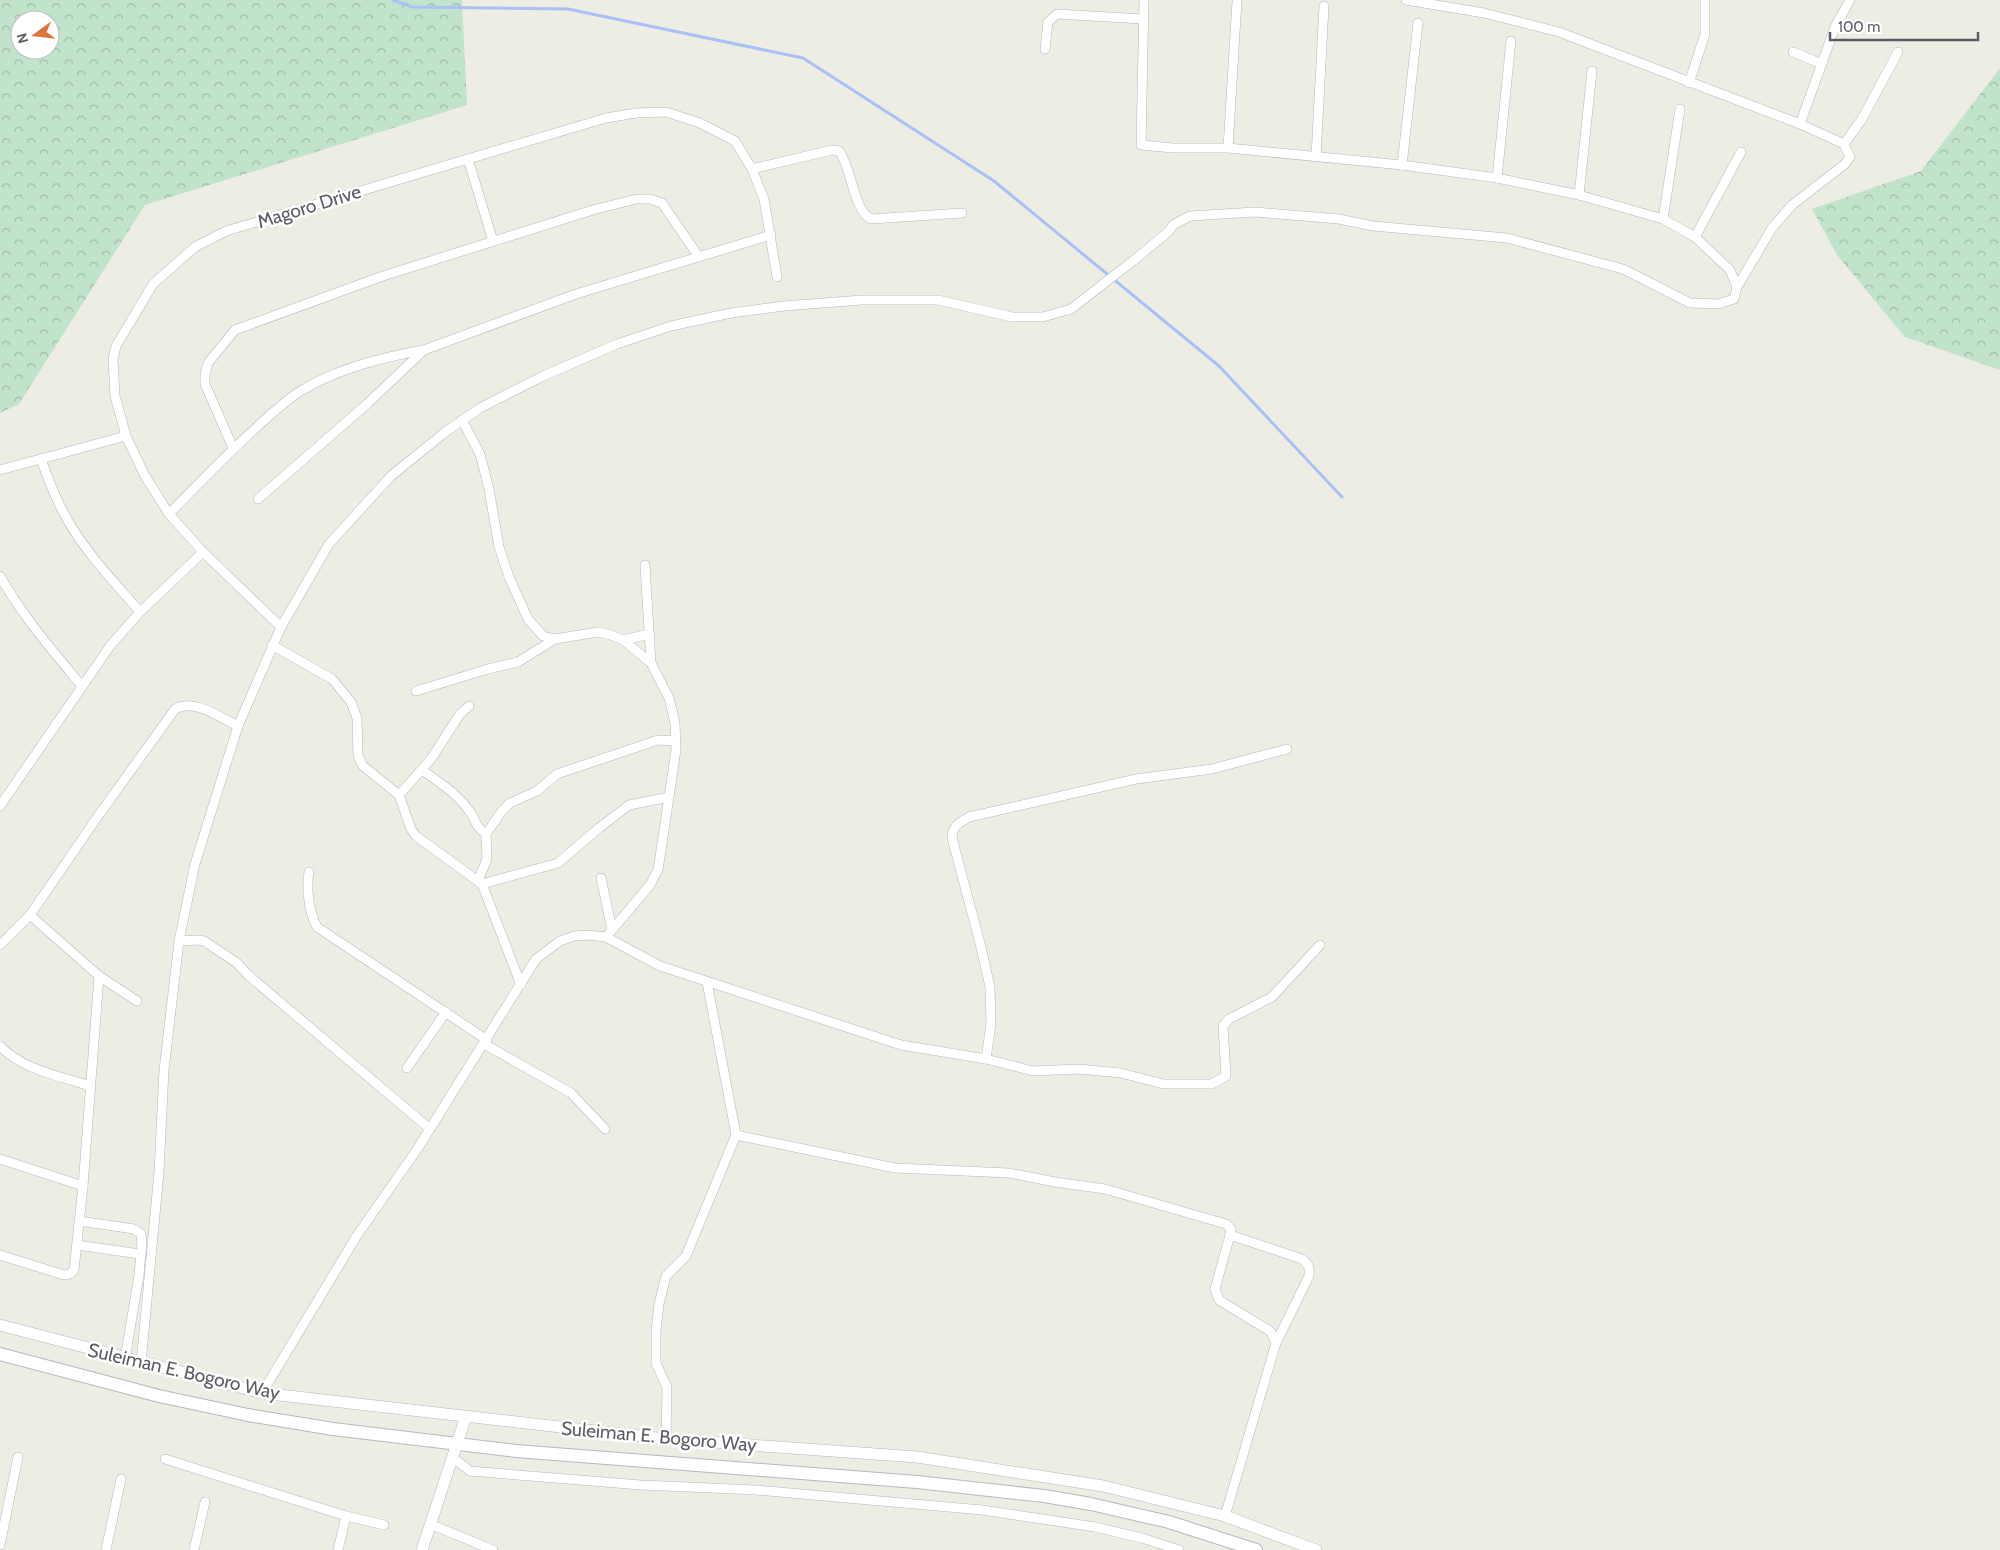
<svg xmlns="http://www.w3.org/2000/svg" width="2000" height="1550" viewBox="0 0 2000 1550" font-family="Cabin,sans-serif">
	<style>
		.forest { fill: url(#forest-crowns); fill-rule: evenodd }
		.lines { fill: none; stroke-linecap: round; stroke-linejoin: round }
		.stream { stroke: #a9c0f9; stroke-width: 3 }
		.minor-casing { stroke: #b6b7bd; stroke-width: 10 }
		.tertiary-casing { stroke: #b6b7bd; stroke-width: 12 }
		.secondary-casing { stroke: #b7b8bf; stroke-width: 14 }
		.minor { stroke: #fff; stroke-width: 9 }
		.tertiary { stroke: #fff; stroke-width: 11 }
		.secondary { stroke: #fff; stroke-width: 12 }
		.labels { text-anchor: middle; stroke-width: 5; stroke-linejoin: round; paint-order: stroke }
		.street-label { font-size: 19px; fill: #5c5d64; stroke: #fff }
	</style>
	<defs>
		<pattern id="forest-crowns" width="20" height="18" patternUnits="userSpaceOnUse" patternTransform="scale(1.25)"><rect width="20" height="18" fill="#c2e3cb"/><path d="M2 6a3 3 0 1 1 6 0M12 15a3 3 0 1 1 6 0" fill="none" stroke="#a1bba8"/></pattern>
	</defs>
	<rect width="100%" height="100%" fill="#edede4"/>
	<g class="forest">
		<path d="M0,0h462l5,105 -322,100 -126,199 -19,9zM20,20h30v30h-30z"/>
		<polygon points="2000,68 2000,370 1905,337 1837,255 1812,209 1921,171"/>
	</g>
	<g class="lines">
		<polyline class="stream" points="393,0 412,7 568,9 803,58 994,181 1219,366 1342,497"/>
		<g class="minor-casing">
			<g id="minor">
				<polyline points="1406,0 1484,13 1559,32 1800,124 1844,144 1850,157 1845,164 1792,205 1772,228 1737,287"/>
				<polyline points="1045,49 1048,22 1057,14 1143,19"/>
				<polyline points="1793,52 1822,64"/>
				<polyline points="1689,83 1705,34 1705,0"/>
				<polyline points="1800,124 1835,27 1850,0"/>
				<polyline points="1844,144 1862,119 1898,52"/>
				<polyline points="1228,148 1237,1"/>
				<polyline points="1316,157 1324,6"/>
				<polyline points="468,159 493,241"/>
				<polyline points="1402,165 1418,23"/>
				<path d="M752,169l80,-19 7,1c13,17 14,59 32,68l91,-6"/>
				<polyline points="1497,178 1511,41"/>
				<polyline points="1579,195 1592,71"/>
				<polyline points="1663,219 1680,109"/>
				<polyline points="1695,237 1741,152"/>
				<polyline points="462,420 480,454 489,489 499,547 509,577 528,619 543,636 555,639 598,632 611,635 623,640 651,663 669,698 675,723 676,750 658,870 650,885 606,937"/>
				<polyline points="233,448 205,384 205,374 208,363 235,330 383,276 596,209 637,199 650,199 662,203 699,257"/>
				<path d="M41,459c8,23 17,46 30,67 19,31 45,58 69,86"/>
				<polyline points="0,470 126,436"/>
				<polyline points="258,499 367,404 424,350"/>
				<path d="M169,514c29,-30 58,-60 89,-88 13,-12 26,-24 41,-34 35,-22 84,-35 125,-42l152,-56 195,-59"/>
				<polyline points="645,565 651,663"/>
				<path d="M0,576c23,41 52,74 82,110"/>
				<polyline points="281,627 203,552 169,514 145,476 126,436 115,396 113,359 116,346 153,284 195,247 226,231 606,118 636,113 666,112 700,123 735,141 752,169 764,199 777,277"/>
				<polyline points="623,640 649,634"/>
				<polyline points="272,645 332,679 351,702 357,718 358,756 363,766 399,795 411,829 416,836 482,884 521,985"/>
				<polyline points="416,691 488,669 518,662 555,639"/>
				<path d="M422,770c17,12 36,24 48,42 8,11 3,12 16,22"/>
				<polyline points="399,795 431,759 460,714 469,706"/>
				<polyline points="0,806 110,646 140,612 203,552"/>
				<path d="M309,872c-3,17 0,40 8,55l170,113"/>
				<polyline points="601,878 612,930"/>
				<polyline points="478,881 487,859 486,834 502,811 510,803 537,791 557,774 658,740 676,741"/>
				<polyline points="482,884 558,863 599,828 629,805 669,797"/>
				<polyline points="30,915 99,976 137,1001"/>
				<polyline points="179,941 198,940 204,941 237,963 248,975 430,1129"/>
				<path d="M0,945l30,-30 66,-96 79,-110c20,-11 45,9 63,17"/>
				<polyline points="484,1044 571,1093 605,1129"/>
				<path d="M0,1046c23,24 60,30 90,40"/>
				<path d="M986,1059l5,-35 -1,-37 -10,-44 -28,-105c1,-13 6,-14 17,-21l167,-38 76,-10 75,-20"/>
				<polyline points="407,1068 446,1012"/>
				<polyline points="736,1135 895,1168 1009,1173 1055,1182 1105,1189 1226,1224 1231,1229 1230,1235 1215,1289 1219,1300 1271,1332 1276,1343"/>
				<polyline points="0,1159 83,1186"/>
				<polyline points="79,1221 134,1229 141,1234 142,1243 139,1275 125,1359"/>
				<polyline points="77,1245 140,1254"/>
				<polyline points="0,1255 64,1275 70,1274 74,1270 83,1186 99,976"/>
				<polyline points="141,1363 159,1172 164,1070 179,941 195,864 238,726 281,627 329,544 391,476 444,433 480,408 541,377 617,344 671,326 731,313 784,306 862,300 938,300 1012,317 1043,317 1071,309 1138,257 1169,231 1173,225 1190,216 1255,212 1339,219 1373,226 1507,238 1623,269 1690,303 1718,304 1734,299 1737,287 1730,270 1695,237 1663,219 1579,195 1497,178 1402,165 1228,148 1173,148 1141,145 1144,0"/>
				<polyline points="262,1393 356,1237 418,1148 536,959 560,941 574,936 588,935 606,937 660,966 901,1045 986,1059 1033,1071 1079,1069 1121,1073 1163,1084 1212,1084 1226,1076 1223,1026 1229,1019 1272,997 1320,945"/>
				<polyline points="666,1439 667,1387 656,1363 656,1331 659,1304 666,1276 686,1256 736,1135 707,982"/>
				<polyline points="452,1457 470,1471 494,1473 641,1485 756,1490 982,1510 1095,1527 1142,1538 1179,1550"/>
				<polyline points="165,1459 346,1516 384,1525"/>
				<path d="M1225,1516l51,-173 33,-67c1,-8 0,-12 -7,-17l-72,-24"/>
				<polyline points="430,1524 493,1550"/>
				<polyline points="0,1545 18,1457"/>
				<polyline points="106,1550 121,1479"/>
				<polyline points="194,1550 205,1502"/>
				<polyline points="338,1550 346,1516"/>
			</g>
		</g>
		<g class="tertiary-casing">
			<g id="tertiary">
				<polyline points="0,1325 262,1393 666,1439 917,1457 1103,1486 1225,1516 1316,1550"/>
				<polyline points="422,1550 466,1416"/>
			</g>
		</g>
		<g class="secondary-casing">
			<polyline id="secondary" points="0,1354 159,1396 248,1415 333,1429 516,1451 917,1482 1044,1496 1091,1504 1169,1522 1256,1550"/>
		</g>
		<use href="#minor" class="minor"/>
		<use href="#tertiary" class="tertiary"/>
		<use href="#secondary" class="secondary"/>
	</g>
	<g class="labels">
		<g class="street-label">
			<text transform="translate(309 206) rotate(-17)" y="7">Magoro Drive</text>
			<text transform="translate(184 1371) rotate(13)" y="7">Suleiman E. Bogoro Way</text>
			<text transform="translate(659 1436) rotate(5)" y="7">Suleiman E. Bogoro Way</text>
		</g>
	</g>
	<g transform="translate(35 35) rotate(255)"><circle r="24" fill="#ffffff" stroke="#bebec1"/>
	<path d="M0-4L9 19L0 12L-9 19Z" fill="#dd733b"/>
	<text y="-8" font-size="14" font-weight="bold" text-anchor="middle" fill="#5c5d64">N</text>
	</g>
	<path d="M1830 32v8h148v-8" fill="none" stroke="#5c5d64" stroke-width="2.5"/>
	<text x="1838" y="32" font-size="15" fill="#5c5d64" stroke="#ffffff" stroke-width="4" paint-order="stroke">100 m</text>
</svg>
